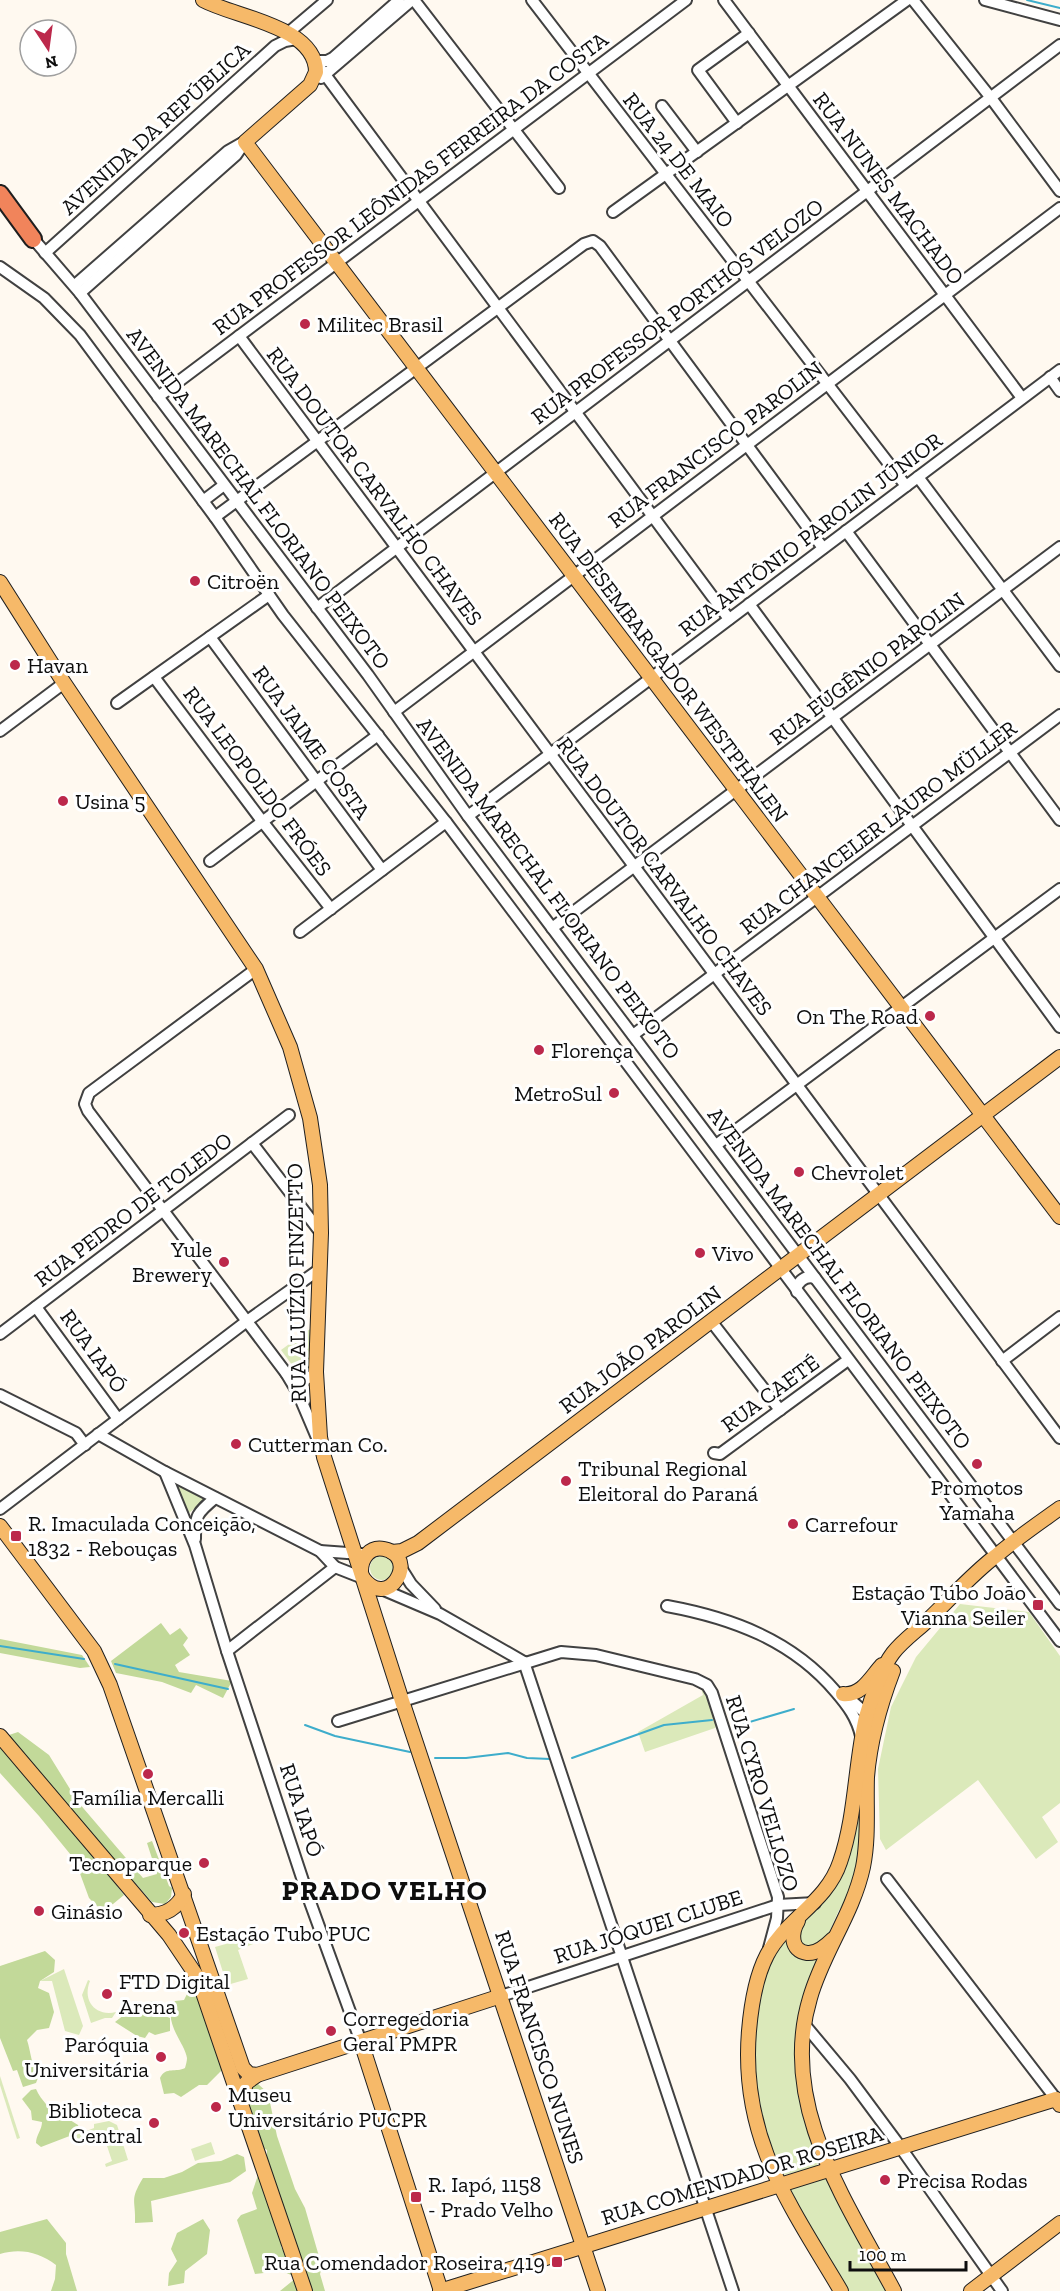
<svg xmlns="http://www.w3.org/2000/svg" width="1060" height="2291" viewBox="0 0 1060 2291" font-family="'Zilla Slab',serif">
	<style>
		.green { fill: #dbe9ba }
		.forest { fill: #c2d999 }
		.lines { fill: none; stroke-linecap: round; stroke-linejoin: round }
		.stream { stroke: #3eadcb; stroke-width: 2 }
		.minor-casing { stroke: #414141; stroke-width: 14 }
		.major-casing { stroke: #1f1f1f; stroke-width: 16 }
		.highway-casing { stroke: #1f1f1f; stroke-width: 20 }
		.minor { stroke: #fff; stroke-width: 10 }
		.major { stroke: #f6b969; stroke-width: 14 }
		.highway { stroke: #f1845b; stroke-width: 16 }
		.poi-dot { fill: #bc284b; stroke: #fff; stroke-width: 2 }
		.labels { text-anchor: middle; stroke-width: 6; stroke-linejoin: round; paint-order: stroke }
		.street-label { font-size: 22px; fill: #0e0e0e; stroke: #fff }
		.poi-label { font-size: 22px; fill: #0e0e0e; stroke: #fff; text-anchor: start }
		.district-label { font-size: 28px; font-weight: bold; letter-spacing: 1.5px; fill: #0e0e0e; stroke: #fff }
	</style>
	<rect width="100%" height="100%" fill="#fff9f0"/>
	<g class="green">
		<polygon points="310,1329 310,1367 306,1373 298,1373 281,1350"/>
		<polygon points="177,1485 206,1499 189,1513"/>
		<circle cx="382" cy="1568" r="12"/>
		<polygon points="960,1604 1029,1612 1060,1656 1060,1803 1042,1817 1058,1842 1036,1859 978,1780 886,1850 880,1839 878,1769 891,1707 916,1657"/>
		<polygon points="700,1685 705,1688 718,1722 715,1728 645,1752 638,1732 703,1695"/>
		<polygon points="862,1754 859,1855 850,1895 839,1910 825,1941 808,1948 799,1942 799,1926 833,1890 847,1863"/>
		<polygon points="251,1937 253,1944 238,1950 248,1979 227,1985 215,1947"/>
		<path d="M784,1937l37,19 -21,65 20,140 -5,6 -31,8 -3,-1c-7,-19 -17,-38 -22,-57 -13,-60 -8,-128 25,-180z"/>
		<polygon points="64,1969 83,2026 79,2035 65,2031 52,1981 40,1981"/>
		<path d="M88,1980l2,1c-8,19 5,36 26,31l-4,6h-7l-14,5 -9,-28z"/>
		<polygon points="0,2076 20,2138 17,2139 0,2085"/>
		<polygon points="109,2121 117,2125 128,2160 106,2167 105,2164 112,2161 104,2137 79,2145 76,2135 94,2128 94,2124"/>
		<polygon points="211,2142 215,2154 195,2161 191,2149"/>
		<polygon points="825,2178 828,2179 887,2291 848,2291 789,2191 790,2189"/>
	</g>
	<g class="forest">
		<polygon points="161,1623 170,1635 180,1628 188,1638 183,1645 190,1655 175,1665 179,1672 232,1681 223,1698 196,1685 191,1693 162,1682 116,1673 111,1661"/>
		<polygon points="0,1639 82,1655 90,1667 80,1668 0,1653"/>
		<polygon points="18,1732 49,1755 78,1802 143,1878 157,1874 147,1843 152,1841 169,1886 172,1888 171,1897 165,1904 152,1902 12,1743 9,1735"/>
		<polygon points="0,1742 88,1848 124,1895 113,1904 99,1908 89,1898 75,1860 39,1816 0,1773"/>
		<path d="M45,1951l10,9 -1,12 -14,9 -2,7 11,5 5,19 -5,16 -12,2 -10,10c4,12 4,26 12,35l-3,8 -13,4 -6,-17 -4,1 -13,-33v-72z"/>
		<path d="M196,1986l26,84 -15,15h-8l-18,12 -7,-4 -10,1 -4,-16c6,-12 16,-5 25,-10 1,-4 2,-7 2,-10 -2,-15 -26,-37 -12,-57l9,-1 3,-6z"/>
		<polygon points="153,2001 159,2007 160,2014 170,2018 170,2031 155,2035 149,2032 145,2038 137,2036 115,2022 134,2007"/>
		<polygon points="257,2083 268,2093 277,2136 295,2189 305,2208 318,2253 322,2267 320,2274 325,2291 280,2291 296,2278 267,2163 267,2150 260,2146 245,2100 249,2086"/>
		<path d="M36,2089c5,12 15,19 23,30l11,1 8,5 2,7 -39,15 -5,-4c0,-8 6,-13 6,-21l-10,-2 -1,-9 -9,-12 9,-9z"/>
		<path d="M237,2154l7,3 2,14 -16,11 -79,19 2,21 -18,1c1,-24 -6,-22 8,-45h21l18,-6 16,-9 23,-2z"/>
		<polygon points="260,2169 283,2236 281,2247 289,2260 291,2275 282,2271 274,2263 264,2273 255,2274 237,2220 241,2215 257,2209 252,2193"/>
		<path d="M47,2219l19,24v11l11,37h-26l4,-12 1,-14c-17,-13 -36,-17 -56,-11v-22z"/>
		<polygon points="203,2219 210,2230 207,2254 185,2271 184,2283 168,2286 169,2273 177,2261 171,2249 177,2233"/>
	</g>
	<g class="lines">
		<g class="stream">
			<polyline points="1027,0 1060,8"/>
			<polyline points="0,1646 84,1659"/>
			<polyline points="115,1664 228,1689"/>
			<polyline points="305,1725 335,1736 410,1752"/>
			<polyline points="736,1726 794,1709"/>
			<polyline points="435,1758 466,1758 508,1753 527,1758 550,1759"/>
			<polyline points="572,1758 664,1725 712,1720"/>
		</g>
		<g class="minor-casing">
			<g id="minor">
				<polyline points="414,0 559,188"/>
				<polyline points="532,0 906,486"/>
				<polyline points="724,0 1022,398"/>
				<polyline points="913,0 991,98 1060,191"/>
				<polyline points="985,0 1060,20"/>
				<polyline points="288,33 327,0"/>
				<polyline points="315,61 729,619"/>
				<polyline points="315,61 327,61 333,58 399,0"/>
				<polyline points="321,78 412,0"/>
				<polyline points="662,106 697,152"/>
				<polyline points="737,123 698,70 749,33"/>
				<polyline points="613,212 907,0"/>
				<polyline points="30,235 80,293 368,675 468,816 1060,1604"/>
				<polyline points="45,253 275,46 285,41 296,39"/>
				<polyline points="0,267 44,298 80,335 215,517 283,615 446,822 1060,1641"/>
				<polyline points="75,285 228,151 242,143"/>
				<polyline points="80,293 236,155 245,142"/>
				<polyline points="239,336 1060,1438"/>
				<polyline points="1050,377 1060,391"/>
				<polyline points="158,397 686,0"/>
				<polyline points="918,477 1060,666"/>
				<polyline points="203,501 224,485"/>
				<polyline points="215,517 584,244 593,241 600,246 823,548"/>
				<polyline points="846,531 1060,820"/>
				<polyline points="749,604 1060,1027"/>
				<polyline points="317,608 1060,45"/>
				<polyline points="210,637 382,870"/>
				<polyline points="154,677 262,821 331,909"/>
				<polyline points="117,703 269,595"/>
				<polyline points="394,712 1060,208"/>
				<polyline points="0,731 64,683"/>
				<polyline points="468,816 1060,370"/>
				<polyline points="210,861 378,735"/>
				<polyline points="552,928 1060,547"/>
				<polyline points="300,932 446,822"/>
				<polyline points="256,969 89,1093 85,1104 88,1111 286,1373 298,1393 318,1440"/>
				<polyline points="633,1035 1060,715"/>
				<polyline points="252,1143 321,1233"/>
				<polyline points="716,1145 1060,889"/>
				<path d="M797,1292l-1,-4c4,-8 10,-13 19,-10"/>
				<polyline points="36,1307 118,1419"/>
				<polyline points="711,1321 780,1410"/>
				<polyline points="0,1334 289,1115"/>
				<polyline points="1002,1361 1060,1317"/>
				<path d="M286,1373c14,7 18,11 30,-1"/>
				<polyline points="0,1395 76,1433 85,1445"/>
				<polyline points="98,1434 165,1472 320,1551 335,1567 363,1578"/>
				<polyline points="714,1453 720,1454 848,1360"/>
				<polyline points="165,1472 195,1545 227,1651 310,1902 361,2042"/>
				<polyline points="0,1509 247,1321 320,1269"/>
				<path d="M195,1539c0,-24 2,-26 20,-41"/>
				<polyline points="320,1551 361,1554"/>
				<polyline points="401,1568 411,1584 435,1609"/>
				<polyline points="379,1588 440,1614 524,1662"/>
				<path d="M667,1606c65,12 125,34 169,86 12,14 21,26 25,44"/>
				<polyline points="227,1651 335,1567"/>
				<polyline points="524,1662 733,2291"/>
				<polyline points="845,1695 871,1718"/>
				<polyline points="338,1721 561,1652 596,1655 695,1679 707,1685 712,1693 778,1897 777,1918 769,1948"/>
				<polyline points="887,1879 1056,2099"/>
				<polyline points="501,1996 778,1905 815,1903"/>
				<polyline points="804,2024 850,2079 896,2141 1002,2291"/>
			</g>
		</g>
		<g class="major-casing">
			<g id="major">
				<path d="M203,0c31,17 113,26 113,72l-6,13 -65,57 815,1075"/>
				<polyline points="0,582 64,683 256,969 290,1047 310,1118 320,1185 321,1233 316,1372 320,1437 324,1457 402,1701 598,2291"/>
				<polyline points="0,1526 94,1651 110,1685 243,2068 249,2074 257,2075"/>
				<polyline points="392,1552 402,1551 418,1543 1060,1057"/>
				<path d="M361,1571c0,-13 9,-25 23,-22 37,8 4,63 -21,29"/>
				<path d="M893,1671c-13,34 -23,69 -26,106 -1,29 2,61 -4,90 -10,47 -40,85 -53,131 -32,106 36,203 84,293"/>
				<path d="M843,1694c19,2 28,-17 39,-29"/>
				<polyline points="0,1736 169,1935 198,1978 305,2291"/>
				<path d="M150,1915c16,0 27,-7 34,-21"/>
				<path d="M798,1921c-7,11 -8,30 9,32 10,1 19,-7 26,-14"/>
				<polyline points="361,2042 441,2291"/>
				<polyline points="241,2103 246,2083 257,2075 501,1996"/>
				<polyline points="440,2291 1056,2099 1060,2105"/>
				<path d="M841,2291c-51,-86 -101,-153 -92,-260 2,-24 6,-53 18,-76 19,-36 60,-53 73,-93 16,-46 15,-98 26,-145 5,-18 16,-50 27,-64 10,-13 25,-23 37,-35 22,-21 43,-45 67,-63 20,-17 42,-32 63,-47"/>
				<polyline points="971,2291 1060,2223"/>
			</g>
		</g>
		<g class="highway-casing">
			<polyline id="highway" points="0,194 33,239"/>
		</g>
		<use href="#minor" class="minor"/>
		<use href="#major" class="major"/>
		<use href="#highway" class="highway"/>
	</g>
	<g class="poi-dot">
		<circle cx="305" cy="324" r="6"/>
		<circle cx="195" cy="581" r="6"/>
		<circle cx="15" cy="665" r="6"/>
		<circle cx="63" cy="801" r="6"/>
		<circle cx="930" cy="1016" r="6"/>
		<circle cx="539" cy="1050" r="6"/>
		<circle cx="614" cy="1093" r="6"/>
		<circle cx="799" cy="1172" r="6"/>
		<circle cx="700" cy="1253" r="6"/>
		<circle cx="224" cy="1262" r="6"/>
		<circle cx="236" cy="1444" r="6"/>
		<circle cx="977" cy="1464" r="6"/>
		<circle cx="566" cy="1481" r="6"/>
		<circle cx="793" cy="1524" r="6"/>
		<rect x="10" y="1530" width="12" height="12" rx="3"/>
		<rect x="1032" y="1599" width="12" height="12" rx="3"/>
		<circle cx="148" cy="1774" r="6"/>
		<circle cx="204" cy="1863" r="6"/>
		<circle cx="39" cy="1911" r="6"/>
		<circle cx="184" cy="1933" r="6"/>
		<circle cx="107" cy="1994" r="6"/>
		<circle cx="331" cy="2031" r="6"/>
		<circle cx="161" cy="2057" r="6"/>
		<circle cx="216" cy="2107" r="6"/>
		<circle cx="154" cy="2123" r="6"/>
		<circle cx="885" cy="2180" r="6"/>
		<rect x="410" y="2191" width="12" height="12" rx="3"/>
		<rect x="551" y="2256" width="12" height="12" rx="3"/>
	</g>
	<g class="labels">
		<g class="street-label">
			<text transform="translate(155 128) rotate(-42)" y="8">AVENIDA DA REPÚBLICA</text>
			<text transform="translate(679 160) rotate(52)" y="8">RUA 24 DE MAIO</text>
			<text transform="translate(410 183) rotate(-37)" y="8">RUA PROFESSOR LEÔNIDAS FERREIRA DA COSTA</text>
			<text transform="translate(889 188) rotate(53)" y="8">RUA NUNES MACHADO</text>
			<text transform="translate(677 311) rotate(-37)" y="8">RUA PROFESSOR PORTHOS VELOZO</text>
			<text transform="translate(715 444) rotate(-37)" y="8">RUA FRANCISCO PAROLIN</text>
			<text transform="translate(375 486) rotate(53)" y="8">RUA DOUTOR CARVALHO CHAVES</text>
			<text transform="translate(259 498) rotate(53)" y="8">AVENIDA MARECHAL FLORIANO PEIXOTO</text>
			<text transform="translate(810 534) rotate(-37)" y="8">RUA ANTÔNIO PAROLIN JÚNIOR</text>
			<text transform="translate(669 667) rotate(53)" y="8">RUA DESEMBARGADOR WESTPHALEN</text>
			<text transform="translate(867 668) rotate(-37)" y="8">RUA EUGÊNIO PAROLIN</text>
			<text transform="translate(312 742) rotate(54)" y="8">RUA JAIME COSTA</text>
			<text transform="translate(258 781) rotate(53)" y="8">RUA LEOPOLDO FRÓES</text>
			<text transform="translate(878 827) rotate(-37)" y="8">RUA CHANCELER LAURO MÜLLER</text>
			<text transform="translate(665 876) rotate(53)" y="8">RUA DOUTOR CARVALHO CHAVES</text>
			<text transform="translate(549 888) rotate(53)" y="8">AVENIDA MARECHAL FLORIANO PEIXOTO</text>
			<text transform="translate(133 1209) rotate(-37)" y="8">RUA PEDRO DE TOLEDO</text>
			<text transform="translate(840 1278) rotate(53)" y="8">AVENIDA MARECHAL FLORIANO PEIXOTO</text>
			<text transform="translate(296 1283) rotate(-91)" y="8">RUA ALUÍZIO FINZETTO</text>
			<text transform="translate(640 1349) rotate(-37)" y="8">RUA JOÃO PAROLIN</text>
			<text transform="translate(94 1351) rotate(54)" y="8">RUA IAPÓ</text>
			<text transform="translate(770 1393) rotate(-36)" y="8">RUA CAETÉ</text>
			<text transform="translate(763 1793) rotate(73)" y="8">RUA CYRO VELLOZO</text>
			<text transform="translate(302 1810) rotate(72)" y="8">RUA IAPÓ</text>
			<text transform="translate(648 1926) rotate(-18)" y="8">RUA JÓQUEI CLUBE</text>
			<text transform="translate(540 2047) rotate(72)" y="8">RUA FRANCISCO NUNES</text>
			<text transform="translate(742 2175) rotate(-17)" y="8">RUA COMENDADOR ROSEIRA</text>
		</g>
		<g class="poi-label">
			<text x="317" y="332">Militec Brasil</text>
			<text x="207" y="589">Citroën</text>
			<text x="27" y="673">Havan</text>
			<text x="75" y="809">Usina 5</text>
			<text x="918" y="1024" text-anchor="end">On The Road</text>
			<text x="551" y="1058">Florença</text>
			<text x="602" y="1101" text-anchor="end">MetroSul</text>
			<text x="811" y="1180">Chevrolet</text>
			<text x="212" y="1257" text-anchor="end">Yule<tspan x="212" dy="25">Brewery</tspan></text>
			<text x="712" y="1261">Vivo</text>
			<text x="248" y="1452">Cutterman Co.</text>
			<text x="578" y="1476">Tribunal Regional<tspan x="578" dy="25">Eleitoral do Paraná</tspan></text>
			<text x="977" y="1495" text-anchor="middle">Promotos<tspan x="977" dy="25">Yamaha</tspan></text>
			<text x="28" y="1531">R. Imaculada Conceição,<tspan x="28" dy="25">1832 - Rebouças</tspan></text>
			<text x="805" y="1532">Carrefour</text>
			<text x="1026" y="1600" text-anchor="end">Estação Tubo João<tspan x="1026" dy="25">Vianna Seiler</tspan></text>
			<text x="148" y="1805" text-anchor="middle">Família Mercalli</text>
			<text x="192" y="1871" text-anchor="end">Tecnoparque</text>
			<text x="51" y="1919">Ginásio</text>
			<text x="196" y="1941">Estação Tubo PUC</text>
			<text x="119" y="1989">FTD Digital<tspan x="119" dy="25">Arena</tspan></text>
			<text x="343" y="2026">Corregedoria<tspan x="343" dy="25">Geral PMPR</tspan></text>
			<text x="149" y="2052" text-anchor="end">Paróquia<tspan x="149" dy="25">Universitária</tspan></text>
			<text x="228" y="2102">Museu<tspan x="228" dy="25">Universitário PUCPR</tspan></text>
			<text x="142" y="2118" text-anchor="end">Biblioteca<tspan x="142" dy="25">Central</tspan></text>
			<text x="897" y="2188">Precisa Rodas</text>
			<text x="428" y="2192">R. Iapó, 1158<tspan x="428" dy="25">- Prado Velho</tspan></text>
			<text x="545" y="2270" text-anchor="end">Rua Comendador Roseira, 419</text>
		</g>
		<g class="district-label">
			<text x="385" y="1900">PRADO VELHO</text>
		</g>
	</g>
	<g transform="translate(48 48) rotate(167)"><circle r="28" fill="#ffffff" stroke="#9f9f9f" stroke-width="1.5"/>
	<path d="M0-4.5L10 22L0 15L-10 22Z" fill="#bc284b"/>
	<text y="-9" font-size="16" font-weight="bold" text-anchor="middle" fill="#0e0e0e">N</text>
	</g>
	<path d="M850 2261v9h116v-9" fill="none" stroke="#0e0e0e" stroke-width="3"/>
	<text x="859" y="2261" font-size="18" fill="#0e0e0e" stroke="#ffffff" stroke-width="4.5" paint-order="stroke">100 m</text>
</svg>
